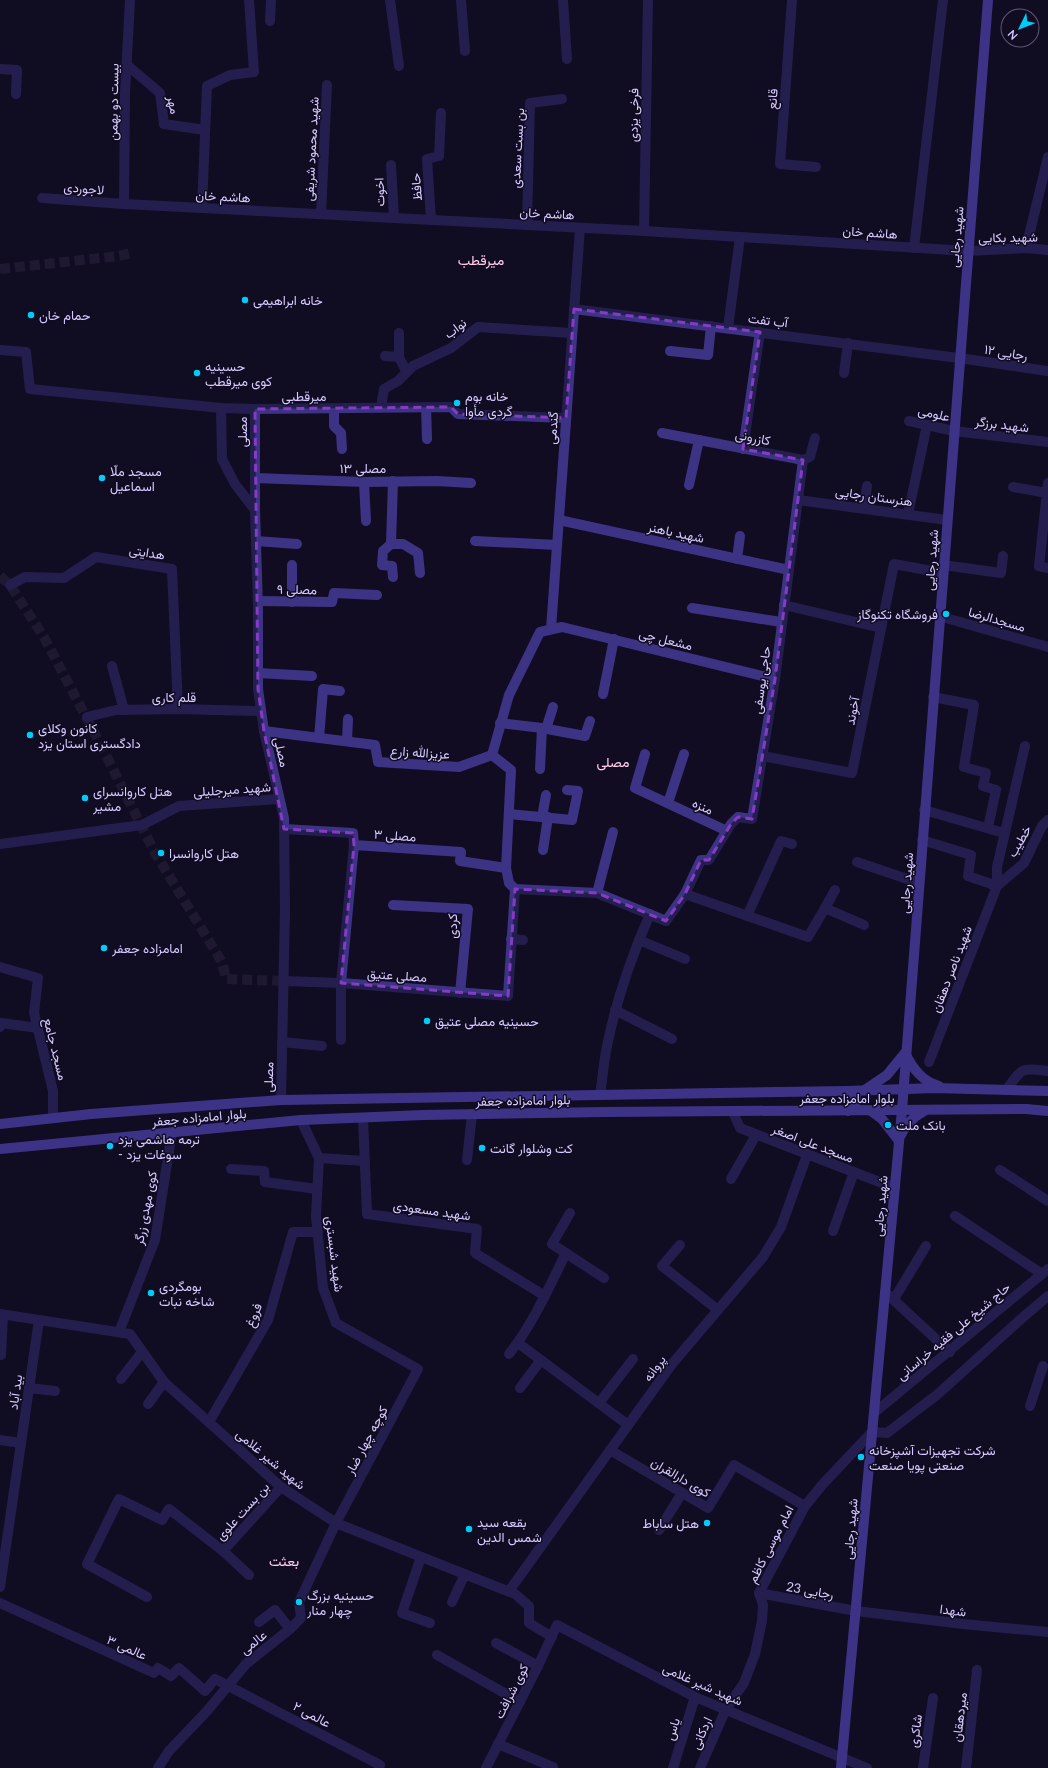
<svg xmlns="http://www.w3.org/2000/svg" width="1048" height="1768" viewBox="0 0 1048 1768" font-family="Lato,Vazirmatn,sans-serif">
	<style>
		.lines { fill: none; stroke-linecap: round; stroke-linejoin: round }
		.minor-tunnel { stroke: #2f2943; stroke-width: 10; stroke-dasharray: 10 5; stroke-linecap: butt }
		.minor { stroke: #3d3384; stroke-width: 10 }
		.secondary { stroke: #7363ff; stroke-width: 10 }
		.marked { fill: none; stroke: #843cc5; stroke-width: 3; stroke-dasharray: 8 5; stroke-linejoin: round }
		.poi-dot { fill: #00ccf7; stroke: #110c22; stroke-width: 1.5 }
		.labels { text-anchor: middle; stroke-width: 3; stroke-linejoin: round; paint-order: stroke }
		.street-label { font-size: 13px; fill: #d6ccff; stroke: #110c22 }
		.poi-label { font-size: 13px; fill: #d6ccff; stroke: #110c22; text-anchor: start }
		.neighbourhood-label { font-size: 14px; fill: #ffceea; stroke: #110c22 }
	</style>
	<rect width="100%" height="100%" fill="#110c22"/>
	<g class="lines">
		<g class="minor-tunnel">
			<polyline points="0,269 119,256 132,253"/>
			<polyline points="0,576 10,585 45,639 106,755 155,853 222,962 226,979 284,981"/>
		</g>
		<g class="minor">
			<polyline points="390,0 399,66"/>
			<polyline points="461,0 465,51"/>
			<polyline points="563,0 567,59"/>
			<polyline points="792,0 780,164 816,167"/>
			<polyline points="270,21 271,0"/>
			<polyline points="127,65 160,93 164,124 205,130"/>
			<polyline points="0,69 17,70 16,94"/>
			<polyline points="391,165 394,218"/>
			<polyline points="42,198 124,204 644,231 968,251 1026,248 1048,250"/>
			<polyline points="124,204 125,93 130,0"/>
			<polyline points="202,208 207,86 230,75 254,72 249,0"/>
			<polyline points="321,214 327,85"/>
			<polyline points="431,220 427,159 439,156 441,113"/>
			<polyline points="527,225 530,103 562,99"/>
			<polyline points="644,231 648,0"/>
			<polyline points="914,248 943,0"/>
			<polyline points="1026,248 1048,157"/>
			<polyline points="574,309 959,358 1048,371"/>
			<polyline points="728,328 740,237"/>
			<polyline points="399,333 399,357 406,371"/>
			<polyline points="0,350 26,352 30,389 221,408 255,409 451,407 458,414 566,418"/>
			<polyline points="670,351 708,355 711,326"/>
			<polyline points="385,356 399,357"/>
			<polyline points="844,373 848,343"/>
			<polyline points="381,407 384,389 398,381 413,366 451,348 478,327 572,333"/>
			<polyline points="426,407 427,439"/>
			<polyline points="221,408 222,459 235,484 255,510"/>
			<polyline points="255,409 255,510 258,609 258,689 264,731 284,818 285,909 281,1100"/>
			<polyline points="334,409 334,426 341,433 342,449"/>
			<polyline points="909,421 954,431 1048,442"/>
			<polyline points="662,433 803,460"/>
			<polyline points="743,449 760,332"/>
			<polyline points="255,478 364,482 437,481 471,483"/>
			<polyline points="393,481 391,544 403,544 418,553 420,573"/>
			<polyline points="364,482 366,521"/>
			<polyline points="1048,483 1039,566 1048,568"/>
			<polyline points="689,485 699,440"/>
			<polyline points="1013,487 1047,493"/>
			<polyline points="798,500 947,520"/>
			<polyline points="864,508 867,486"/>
			<polyline points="908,514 927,425"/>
			<polyline points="559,520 789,570"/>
			<polyline points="256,541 297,544"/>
			<polyline points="475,541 557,545"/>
			<polyline points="391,544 383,551 382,565 392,566 393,577"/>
			<polyline points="737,559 740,536"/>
			<polyline points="292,565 292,602"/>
			<polyline points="943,565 1001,573 1003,556"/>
			<polyline points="10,585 25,577 64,578 96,557 172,569 178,709"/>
			<polyline points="258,601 332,602 334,593 377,595"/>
			<polyline points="784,605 881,628"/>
			<polyline points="692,608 781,622"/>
			<polyline points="939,616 1048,647"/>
			<polyline points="551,629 580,228"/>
			<polyline points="112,666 124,710"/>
			<polyline points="258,673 312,676"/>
			<polyline points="603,694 614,639"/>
			<polyline points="933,697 974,705 964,767 986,773 983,786 996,790 988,828"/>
			<polyline points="87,717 116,710 178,709 261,711"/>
			<polyline points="500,723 542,728 585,736 590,721"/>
			<polyline points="546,729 553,707"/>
			<polyline points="264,731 375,745 378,762 459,767 492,755"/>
			<polyline points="319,738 323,689 340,691"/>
			<polyline points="347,741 348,719"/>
			<polyline points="1025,746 997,867 997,886 1024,863 1042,826 1048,820"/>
			<polyline points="645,754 635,788 727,831"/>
			<polyline points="492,755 509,695 540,632 562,627 775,679"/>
			<polyline points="762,756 852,773 894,564 943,573"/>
			<polyline points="540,769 542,728"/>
			<polyline points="668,803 684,754"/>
			<polyline points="924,810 1004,833"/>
			<polyline points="509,814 572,820 578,791 567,790"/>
			<polyline points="542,817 546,795"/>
			<polyline points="284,829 353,833 354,845 461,852 460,861 506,868"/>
			<polyline points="922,840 971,855 968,876 997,886 929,1062"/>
			<polyline points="0,844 142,825 179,806 279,799"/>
			<polyline points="543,850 548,817"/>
			<polyline points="857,862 919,883"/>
			<polyline points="515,889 597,893 666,921 685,894 808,937 825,908 864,925"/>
			<polyline points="597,893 613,832"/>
			<polyline points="685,894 701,860 709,860 731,824 738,817 752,819 775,679 803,460 810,457 815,438"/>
			<polyline points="393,905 468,909 460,993"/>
			<polyline points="825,908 835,890"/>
			<polyline points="747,916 781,841 792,844"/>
			<polyline points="511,939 523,940"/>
			<polyline points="639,940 685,959"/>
			<polyline points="0,967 38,978 34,1013 53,1091 53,1118"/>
			<polyline points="284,981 341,983 508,996 515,889 509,883 506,868 511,770 492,755"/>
			<polyline points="615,1010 672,1039"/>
			<polyline points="0,1027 1,1023 38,1028"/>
			<polyline points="341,1040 341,983 354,845"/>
			<polyline points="282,1042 322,1046"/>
			<path d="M1007,1089c16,-22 14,-21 41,-18"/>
			<path d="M600,1095c3,-19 4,-39 9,-58 9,-42 24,-84 41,-123"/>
			<polyline points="733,1112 740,1128 895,1188"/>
			<polyline points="363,1118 367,1214 477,1229 475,1253 545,1296"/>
			<polyline points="319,1158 365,1161"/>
			<polyline points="467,1160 472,1114"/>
			<polyline points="231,1169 264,1171 265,1182 317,1189"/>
			<polyline points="1000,1170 1048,1201"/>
			<polyline points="731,1179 756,1135"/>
			<polyline points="570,1213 552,1244 604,1278"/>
			<polyline points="955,1216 1042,1274"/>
			<polyline points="833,1231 854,1172"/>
			<polyline points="680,1245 662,1266 718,1310"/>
			<polyline points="885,1292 950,1352"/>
			<polyline points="894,1299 926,1246"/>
			<polyline points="0,1314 130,1334 164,1382 281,1487 336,1523 515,1594 529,1606 529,1623 552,1637"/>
			<polyline points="119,1332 155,1240 172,1132"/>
			<polyline points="518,1343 628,1425"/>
			<path d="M509,1354c24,-30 40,-67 57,-101"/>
			<polyline points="1,1355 3,1315"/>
			<polyline points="121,1379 142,1352"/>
			<polyline points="29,1388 55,1391"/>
			<polyline points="520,1388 541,1360"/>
			<polyline points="599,1403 633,1359"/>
			<polyline points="148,1404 164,1382"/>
			<polyline points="1030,1406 1043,1366"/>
			<polyline points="874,1413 1048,1269"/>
			<polyline points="209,1422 268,1320 293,1232 318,1232"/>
			<polyline points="0,1440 21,1443"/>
			<polyline points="610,1450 708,1508 734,1465 805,1506"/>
			<polyline points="659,1530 682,1493"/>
			<polyline points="223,1551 281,1487"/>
			<polyline points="421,1557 402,1613 430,1623"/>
			<polyline points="0,1587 39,1320"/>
			<polyline points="509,1591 672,1364 763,1257 781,1227 807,1155"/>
			<polyline points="759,1593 856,1611 963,1624 1048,1632"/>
			<polyline points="147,1597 87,1564 119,1499 162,1520 169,1509 223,1551 249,1575"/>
			<polyline points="452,1602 465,1574"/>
			<polyline points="0,1603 154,1673 158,1668 171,1676 179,1668 205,1691 215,1679 380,1765 379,1768"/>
			<polyline points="259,1622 275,1610 290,1629"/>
			<polyline points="496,1643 538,1666"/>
			<polyline points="437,1655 520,1702"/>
			<polyline points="498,1744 553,1767"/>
			<polyline points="158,1768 169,1751 207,1711 246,1664 290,1629 301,1618 299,1602 336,1523 418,1369 336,1323 323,1288 316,1216 319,1158 301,1120"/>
			<polyline points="486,1768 538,1666 557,1625 695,1697 867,1768"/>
			<polyline points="673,1768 695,1697"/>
			<polyline points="700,1768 726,1709 744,1683 755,1654 762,1621 763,1605 759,1593 805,1506 822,1485 872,1432 887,1433 938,1394 1021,1319 1048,1296"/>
			<polyline points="923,1768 933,1698"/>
			<polyline points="966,1768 977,1670"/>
		</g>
		<g class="secondary">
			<path d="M865,1090l22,-15 18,-22c8,16 17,28 34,33"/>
			<path d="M848,1091c7,4 11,7 7,16l-7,4"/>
			<polyline points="871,1111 882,1119 899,1141"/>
			<polyline points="0,1124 91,1114 281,1100 848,1091 935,1088 1048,1091"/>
			<path d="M901,1135c5,-11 12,-18 23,-24"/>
			<polyline points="0,1149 301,1120 423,1115 605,1112 1026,1109 1048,1111"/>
			<polyline points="841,1768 902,1110 988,0"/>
		</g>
	</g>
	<path d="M0 0H1048V1768H0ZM574,309l186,23 -17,117 60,11 -28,219 -23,140 -14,-2 -7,7 -22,36h-8l-16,34 -19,27 -69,-28 -82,-4 -7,107 -167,-13 13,-138 -1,-12 -69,-4 -20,-98 -6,-42 -3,-280 196,-2 7,7 108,4z" fill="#110c22" fill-opacity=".55" fill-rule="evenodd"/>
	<path class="marked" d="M574,309l186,23 -17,117 60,11 -28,219 -23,140 -14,-2 -7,7 -22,36h-8l-16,34 -19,27 -69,-28 -82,-4 -7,107 -167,-13 13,-138 -1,-12 -69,-4 -20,-98 -6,-42 -3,-280 196,-2 7,7 108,4z"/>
	<g class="poi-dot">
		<circle cx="245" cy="300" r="4"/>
		<circle cx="31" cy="315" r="4"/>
		<circle cx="197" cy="373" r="4"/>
		<circle cx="457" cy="403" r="4"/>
		<circle cx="102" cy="478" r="4"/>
		<circle cx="946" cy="614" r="4"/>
		<circle cx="30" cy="735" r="4"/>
		<circle cx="85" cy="798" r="4"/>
		<circle cx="161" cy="853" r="4"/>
		<circle cx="104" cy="948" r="4"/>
		<circle cx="427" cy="1021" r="4"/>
		<circle cx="888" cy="1125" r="4"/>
		<circle cx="110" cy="1146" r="4"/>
		<circle cx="482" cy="1148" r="4"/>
		<circle cx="151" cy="1293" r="4"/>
		<circle cx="861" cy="1457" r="4"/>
		<circle cx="707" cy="1523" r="4"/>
		<circle cx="469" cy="1529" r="4"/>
		<circle cx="299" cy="1602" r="4"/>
	</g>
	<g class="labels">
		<g class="street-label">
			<text transform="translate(772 99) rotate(-86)" y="5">قانع</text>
			<text transform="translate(113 102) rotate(-89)" y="5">بیست دو بهمن</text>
			<text transform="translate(174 105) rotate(80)" y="5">مهر</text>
			<text transform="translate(633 115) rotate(-89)" y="5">فرخی یزدی</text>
			<text transform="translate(517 148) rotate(-87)" y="5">بن بست سعدی</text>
			<text transform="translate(311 149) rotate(-87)" y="5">شهید محمود شریفی</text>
			<text transform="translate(416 187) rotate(-94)" y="5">حافظ</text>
			<text transform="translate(84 188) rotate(5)" y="5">لاجوردی</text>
			<text transform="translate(379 192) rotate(-92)" y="5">اخوت</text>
			<text transform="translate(223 196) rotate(3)" y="5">هاشم خان</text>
			<text transform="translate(547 213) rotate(3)" y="5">هاشم خان</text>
			<text transform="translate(870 232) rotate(4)" y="5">هاشم خان</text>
			<text transform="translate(956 237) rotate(-85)" y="5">شهید رجایی</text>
			<text transform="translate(1008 237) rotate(-1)" y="5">شهید بکایی</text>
			<text transform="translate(768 320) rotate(7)" y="5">آب تفت</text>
			<text transform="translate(455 328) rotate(-37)" y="5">نواب</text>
			<text transform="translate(1006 352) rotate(9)" y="5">رجایی ۱۲</text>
			<text x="304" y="401">میرقطبی</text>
			<text transform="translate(934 413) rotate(13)" y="5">علومی</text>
			<text transform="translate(1002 424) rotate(7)" y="5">شهید برزگر</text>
			<text transform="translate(552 428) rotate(-86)" y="5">گندمی</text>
			<text transform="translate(242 432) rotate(-90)" y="5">مصلی</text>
			<text transform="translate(753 437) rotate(11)" y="5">کازرونی</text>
			<text x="363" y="473">مصلی ۱۳</text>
			<text transform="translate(874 496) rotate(8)" y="5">هنرستان رجایی</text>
			<text transform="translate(676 532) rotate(12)" y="5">شهید باهنر</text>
			<text transform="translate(147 552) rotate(9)" y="5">هدایتی</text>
			<text transform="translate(931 560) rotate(-86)" y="5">شهید رجایی</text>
			<text transform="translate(297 589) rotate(1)" y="5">مصلی ۹</text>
			<text transform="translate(997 619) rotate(16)" y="5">مسجدالرضا</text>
			<text transform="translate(666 639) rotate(14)" y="5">مشعل چی</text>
			<text transform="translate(761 680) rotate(-82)" y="5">حاجی یوسفی</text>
			<text x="174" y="702">قلم کاری</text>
			<text transform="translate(852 711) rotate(-79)" y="5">آخوند</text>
			<text transform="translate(282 752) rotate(77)" y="5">مصلی</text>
			<text transform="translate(420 752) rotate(4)" y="5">عزیزالله زارع</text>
			<text transform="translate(232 789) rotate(-4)" y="5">شهید میرجلیلی</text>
			<text transform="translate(703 806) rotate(25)" y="5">منزه</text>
			<text transform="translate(395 835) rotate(4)" y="5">مصلی ۳</text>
			<text transform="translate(1019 841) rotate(-60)" y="5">خطیب</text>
			<text transform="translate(906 883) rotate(-86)" y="5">شهید رجایی</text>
			<text transform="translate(452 926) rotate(-89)" y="5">کردی</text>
			<text transform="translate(951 969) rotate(-69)" y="5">شهید ناصر دهقان</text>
			<text transform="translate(397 975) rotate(4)" y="5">مصلی عتیق</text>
			<text transform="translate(56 1049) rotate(76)" y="5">مسجد جامع</text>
			<text transform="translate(268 1077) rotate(-89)" y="5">مصلی</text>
			<text x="847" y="1103">بلوار امامزاده جعفر</text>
			<text transform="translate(523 1100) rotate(-1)" y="5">بلوار امامزاده جعفر</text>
			<text transform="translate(199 1117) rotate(-5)" y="5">بلوار امامزاده جعفر</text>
			<text transform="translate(813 1143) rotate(21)" y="5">مسجد علی اصغر</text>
			<text transform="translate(880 1206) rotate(-85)" y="5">شهید رجایی</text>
			<text transform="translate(145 1208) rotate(-79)" y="5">کوی مهدی زرگر</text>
			<text transform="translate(432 1210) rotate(8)" y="5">شهید مسعودی</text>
			<text transform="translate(335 1254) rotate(83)" y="5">شهید شبستری</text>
			<text transform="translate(253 1315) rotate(-67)" y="5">فروغ</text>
			<text transform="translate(953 1331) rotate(-40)" y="5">حاج شیخ علی فقیه خراسانی</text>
			<text transform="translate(654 1368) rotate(-54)" y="5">پروانه</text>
			<text transform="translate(15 1392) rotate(-82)" y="5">بید آباد</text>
			<text transform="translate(366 1440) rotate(-62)" y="5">کوچه چهار ضار</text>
			<text transform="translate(271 1459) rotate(40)" y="5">شهید شیر غلامی</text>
			<text transform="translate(681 1477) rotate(30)" y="5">کوی دارالقران</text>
			<text transform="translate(242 1511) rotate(-48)" y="5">بن بست علوی</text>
			<text transform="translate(850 1529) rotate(-85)" y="5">شهید رجایی</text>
			<text transform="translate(770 1544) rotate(-63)" y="5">امام موسی کاظم</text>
			<text transform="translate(810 1590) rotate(10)" y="5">رجایی 23</text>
			<text transform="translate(953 1610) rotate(7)" y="5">شهدا</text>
			<text transform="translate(253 1642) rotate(-39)" y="5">عالمی</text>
			<text transform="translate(127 1647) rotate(24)" y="5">عالمی ۳</text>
			<text transform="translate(703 1684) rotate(24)" y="5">شهید شیر غلامی</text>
			<text transform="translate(511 1691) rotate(-63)" y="5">کوی شرافت</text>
			<text transform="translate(312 1714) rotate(28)" y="5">عالمی ۲</text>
			<text transform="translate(959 1717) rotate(-83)" y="5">میردهقان</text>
			<text transform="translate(672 1729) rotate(-73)" y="5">یاس</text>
			<text transform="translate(915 1731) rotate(-82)" y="5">شاکری</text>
			<text transform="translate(701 1733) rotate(-66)" y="5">اردکانی</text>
		</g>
		<g class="poi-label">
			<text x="253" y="305">خانه ابراهیمی</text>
			<text x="39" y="320">حمام خان</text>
			<text x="205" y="371">حسینیه<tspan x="205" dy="15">کوی میرقطب</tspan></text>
			<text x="465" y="401">خانه بوم<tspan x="465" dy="15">گردی مأوا</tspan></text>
			<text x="110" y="476">مسجد ملّا<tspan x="110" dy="15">اسماعیل</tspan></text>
			<text x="938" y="619" text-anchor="end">فروشگاه تکنوگاز</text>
			<text x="38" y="733">کانون وکلای<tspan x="38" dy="15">دادگستری استان یزد</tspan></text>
			<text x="93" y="796">هتل کاروانسرای<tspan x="93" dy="15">مشیر</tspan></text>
			<text x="169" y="858">هتل کاروانسرا</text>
			<text x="112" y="953">امامزاده جعفر</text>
			<text x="435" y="1026">حسینیه مصلی عتیق</text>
			<text x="896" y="1130">بانک ملت</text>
			<text x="118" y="1144">ترمه هاشمی یزد<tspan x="118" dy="15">- سوغات یزد</tspan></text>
			<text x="490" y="1153">کت وشلوار گانت</text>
			<text x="159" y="1291">بومگردی<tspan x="159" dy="15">شاخه نبات</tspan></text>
			<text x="869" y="1455">شرکت تجهیزات آشپزخانه<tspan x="869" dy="15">صنعتی پویا صنعت</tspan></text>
			<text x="477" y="1527">بقعه سید<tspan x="477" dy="15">شمس الدین</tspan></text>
			<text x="699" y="1528" text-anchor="end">هتل ساباط</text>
			<text x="307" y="1600">حسینیه بزرگ<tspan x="307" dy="15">چهار منار</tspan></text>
		</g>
		<g class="neighbourhood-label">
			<text x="481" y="265">میرقطب</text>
			<text x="613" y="767">مصلی</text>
			<text x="284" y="1566">بعثت</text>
		</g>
	</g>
	<g transform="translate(1020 28) rotate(227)"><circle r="19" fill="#110c22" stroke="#60597a"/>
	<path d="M0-3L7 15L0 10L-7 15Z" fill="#00ccf7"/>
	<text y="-6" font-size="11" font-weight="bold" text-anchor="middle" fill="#d6ccff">N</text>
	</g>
</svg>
